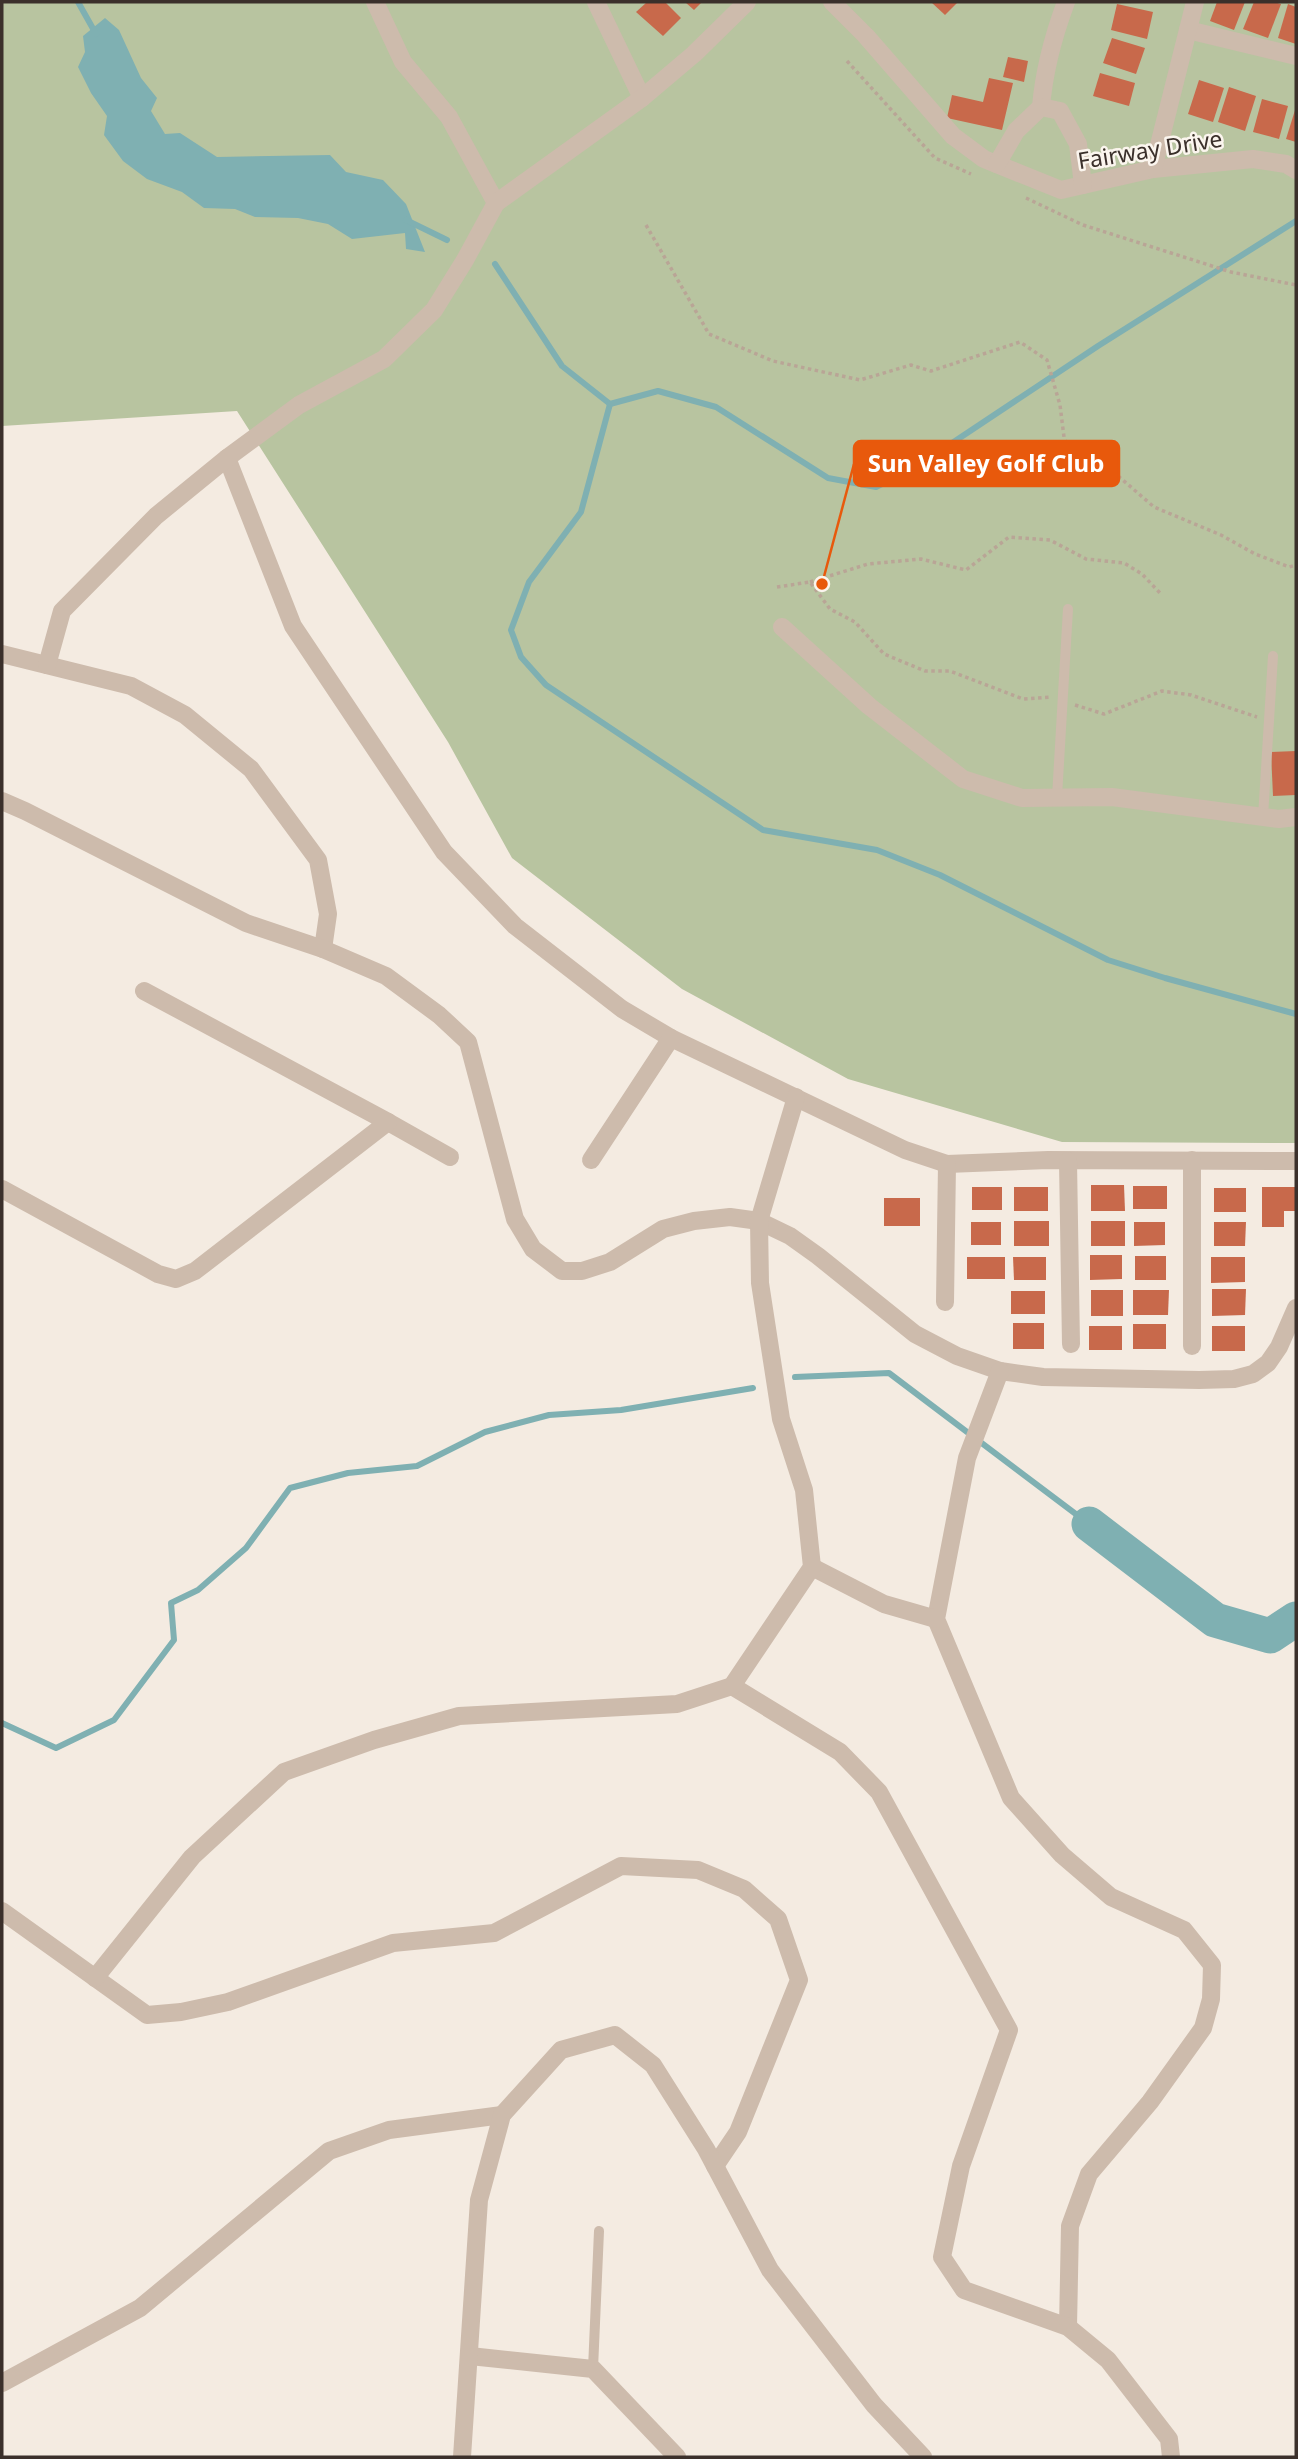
<svg xmlns="http://www.w3.org/2000/svg" width="1298" height="2459" viewBox="0 0 1298 2459" font-family="'Noto Sans',sans-serif">
	<style>
		.green { fill: #b8c4a0 }
		.water { fill: #7fb0b2 }
		.lines { fill: none; stroke-linecap: round; stroke-linejoin: round }
		.stream { stroke: #7fb0b2; stroke-width: 6 }
		.river { stroke: #7fb0b2; stroke-width: 35 }
		.building { fill: #c8694b }
		.path { stroke: #b9a596; stroke-width: 3.5; stroke-dasharray: 3.5 3.5; stroke-linecap: butt }
		.lane { stroke: #cdbbac; stroke-width: 10 }
		.street { stroke: #cdbbac; stroke-width: 18 }
		.labels { text-anchor: middle; stroke-width: 5; stroke-linejoin: round; paint-order: stroke }
		.street-label { font-size: 23px; fill: #3b302b; stroke: #fbf5ee }
		.leader { fill: none; stroke: #e8590c; stroke-width: 2.5 }
		.callout-dot { fill: #e8590c; stroke: #fbf5ee; stroke-width: 2.5 }
		.callout { fill: #e8590c; stroke: #e8590c; stroke-width: 2.5 }
		.callout-label { font-size: 24px; text-anchor: middle; font-weight: bold; fill: #fff }
	</style>
	<rect width="100%" height="100%" fill="#f4ebe1"/>
	<polygon class="green" points="2,2 1296,2 1296,1143 1062,1142 848,1079 682,989 512,858 448,742 237,411 2,426"/>
	<polygon class="water" points="105,18 119,30 141,78 157,98 151,111 165,134 180,133 217,157 330,155 346,172 383,180 406,204 425,252 406,249 405,233 352,239 328,224 298,218 255,217 235,209 204,208 182,192 147,179 123,161 104,135 107,116 91,93 78,67 85,52 83,36"/>
	<g class="lines">
		<g class="stream">
			<polyline points="78,2 96,34"/>
			<polyline points="406,220 447,240"/>
			<polyline points="495,264 562,366 610,404"/>
			<polyline points="610,404 581,512 529,582 511,630 521,657 546,685 763,830 877,850 940,875 1108,960 1165,978 1296,1014"/>
			<polyline points="610,404 658,391 716,407 828,478 876,487 919,465 1098,346 1296,221"/>
			<polyline points="795,1377 889,1373 1089,1524"/>
			<polyline points="2,1723 56,1748 114,1720 174,1640 171,1603 198,1590 246,1548 290,1488 348,1473 417,1466 485,1432 549,1415 621,1410 753,1388"/>
		</g>
		<polyline class="river" points="1089,1524 1215,1620 1270,1636 1296,1619"/>
	</g>
	<g class="building">
		<polygon points="647,2 665,2 681,18 663,36 636,12"/>
		<polygon points="685,2 702,2 694,10"/>
		<polygon points="931,2 958,2 945,15"/>
		<polygon points="1217,2 1245,2 1234,30 1210,21"/>
		<polygon points="1254,2 1274,2 1281,4 1268,38 1243,29"/>
		<polygon points="1117,4 1153,12 1147,39 1111,30"/>
		<polygon points="1288,4 1296,7 1296,44 1278,38"/>
		<polygon points="1112,38 1145,48 1136,74 1103,63"/>
		<polygon points="1008,57 1028,61 1024,82 1003,77"/>
		<polygon points="1100,73 1135,83 1129,106 1093,96"/>
		<polygon points="989,78 1013,83 1002,130 947,118 952,95 983,102"/>
		<polygon points="1199,80 1224,88 1213,122 1188,114"/>
		<polygon points="1229,87 1256,96 1245,131 1218,122"/>
		<polygon points="1262,99 1288,106 1279,139 1253,132"/>
		<polygon points="1296,107 1296,142 1286,139"/>
		<polygon points="1296,751 1296,795 1273,796 1271,752"/>
		<polygon points="1091,1185 1124,1185 1125,1211 1091,1211"/>
		<rect x="1133" y="1186" width="34" height="23"/>
		<rect x="972" y="1187" width="30" height="23"/>
		<rect x="1014" y="1187" width="34" height="24"/>
		<polygon points="1262,1187 1296,1187 1296,1211 1284,1211 1284,1227 1262,1227"/>
		<rect x="1214" y="1188" width="32" height="24"/>
		<rect x="884" y="1198" width="36" height="28"/>
		<rect x="1014" y="1221" width="35" height="25"/>
		<rect x="1091" y="1221" width="34" height="25"/>
		<rect x="971" y="1222" width="30" height="23"/>
		<polygon points="1134,1222 1165,1222 1165,1245 1134,1246"/>
		<polygon points="1214,1222 1246,1222 1245,1246 1214,1246"/>
		<polygon points="1090,1255 1122,1255 1122,1279 1090,1280"/>
		<rect x="1135" y="1256" width="31" height="24"/>
		<rect x="967" y="1257" width="38" height="22"/>
		<polygon points="1013,1257 1046,1257 1046,1280 1014,1280"/>
		<polygon points="1211,1257 1245,1257 1245,1282 1211,1283"/>
		<polygon points="1212,1289 1246,1289 1245,1315 1212,1316"/>
		<rect x="1091" y="1290" width="32" height="26"/>
		<polygon points="1133,1290 1169,1290 1168,1315 1133,1315"/>
		<rect x="1011" y="1291" width="34" height="23"/>
		<rect x="1013" y="1323" width="31" height="26"/>
		<rect x="1133" y="1324" width="33" height="25"/>
		<rect x="1089" y="1326" width="33" height="24"/>
		<rect x="1212" y="1326" width="33" height="25"/>
	</g>
	<g class="lines">
		<g class="path">
			<polyline points="847,61 935,158 971,174"/>
			<polyline points="1026,198 1083,225 1231,272 1296,285"/>
			<polyline points="646,225 709,334 773,361 860,380 911,365 931,371 1020,342 1047,360 1060,405 1064,437 1075,463 1117,475 1154,507 1221,535 1255,554 1289,567 1296,565"/>
			<polyline points="810,582 868,564 921,559 966,570 1009,537 1050,540 1086,559 1124,563 1142,574 1160,593"/>
			<polyline points="777,587 810,582 830,609 855,622 884,654 925,671 950,671 1023,699 1051,697"/>
			<polyline points="1075,705 1104,714 1162,691 1191,695 1257,717"/>
		</g>
		<g class="lane">
			<polyline points="1057,797 1068,609"/>
			<polyline points="1263,817 1273,656"/>
			<polyline points="593,2369 599,2231"/>
		</g>
		<g class="street">
			<polyline points="375,2 403,62 449,117 496,203"/>
			<polyline points="596,2 642,98"/>
			<polyline points="832,2 866,36 953,136 984,159 1061,190 1153,169 1253,159 1286,164 1296,170"/>
			<polyline points="1188,30 1296,56"/>
			<path d="M1041,107c3,-37 12,-70 25,-105"/>
			<polyline points="997,164 1016,131 1041,107 1060,111 1078,144 1083,185"/>
			<polyline points="1153,169 1195,2"/>
			<polyline points="227,458 293,626 444,852 515,926 622,1009 671,1038 905,1150 947,1164 1048,1160 1296,1161"/>
			<polyline points="782,627 869,706 963,779 1022,798 1112,797 1279,819 1296,817"/>
			<polyline points="2,654 131,686 185,715 251,769 318,860 328,914 323,949"/>
			<polyline points="47,665 62,611 156,516 227,458 299,405 384,359 434,310 465,260 496,203 642,98 694,54 747,2"/>
			<polyline points="2,801 25,811 246,923 323,949 386,976 439,1015 468,1042 515,1219 533,1249 562,1271 582,1271 610,1262 663,1229 694,1221 730,1217 759,1221 790,1236 818,1256 915,1334 957,1356 1000,1371 1043,1377 1199,1380 1234,1379 1253,1374 1268,1363 1279,1347 1296,1308"/>
			<polyline points="388,1122 450,1157"/>
			<polyline points="591,1160 671,1038"/>
			<polyline points="1192,1160 1192,1346"/>
			<polyline points="1068,1161 1071,1344"/>
			<polyline points="2,1189 158,1274 176,1279 195,1271 388,1122 144,991"/>
			<polyline points="945,1302 947,1164"/>
			<polyline points="1000,1371 967,1458 936,1619 1011,1798 1062,1855 1111,1897 1184,1930 1212,1965 1211,1999 1203,2028 1150,2102 1089,2174 1070,2226 1068,2327"/>
			<polyline points="812,1567 884,1604 936,1619"/>
			<polyline points="732,1686 840,1752 879,1792 1009,2030 961,2166 942,2257 964,2290 1068,2327 1108,2360 1169,2439 1171,2457"/>
			<polyline points="2,1911 147,2015 181,2012 228,2002 393,1943 494,1933 621,1866 698,1870 744,1889 778,1919 799,1980 738,2132 715,2166"/>
			<polyline points="95,1978 192,1857 284,1772 374,1740 459,1716 677,1704 732,1686 812,1567 804,1490 781,1419 760,1283 759,1221 796,1097"/>
			<polyline points="470,2356 593,2369 677,2457"/>
			<polyline points="2,2383 140,2308 329,2151 389,2130 502,2115"/>
			<polyline points="462,2457 479,2200 502,2115 561,2050 615,2035 653,2065 706,2149 770,2270 874,2405 923,2457"/>
		</g>
	</g>
	<g class="labels">
		<g class="street-label">
			<text transform="translate(1150 150) rotate(-9)" y="8">Fairway Drive</text>
		</g>
	</g>
	<path class="leader" d="M822 584L854 464"/>
	<circle class="callout-dot" cx="822" cy="584" r="7"/>
	<rect class="callout" x="854" y="441" width="265" height="45" rx="7"/>
	<g class="callout-label">
		<text x="986" y="472">Sun Valley Golf Club</text>
	</g>
	<rect width="1298" height="2459" fill="none" stroke="#3b302b" stroke-width="7"/>
</svg>
